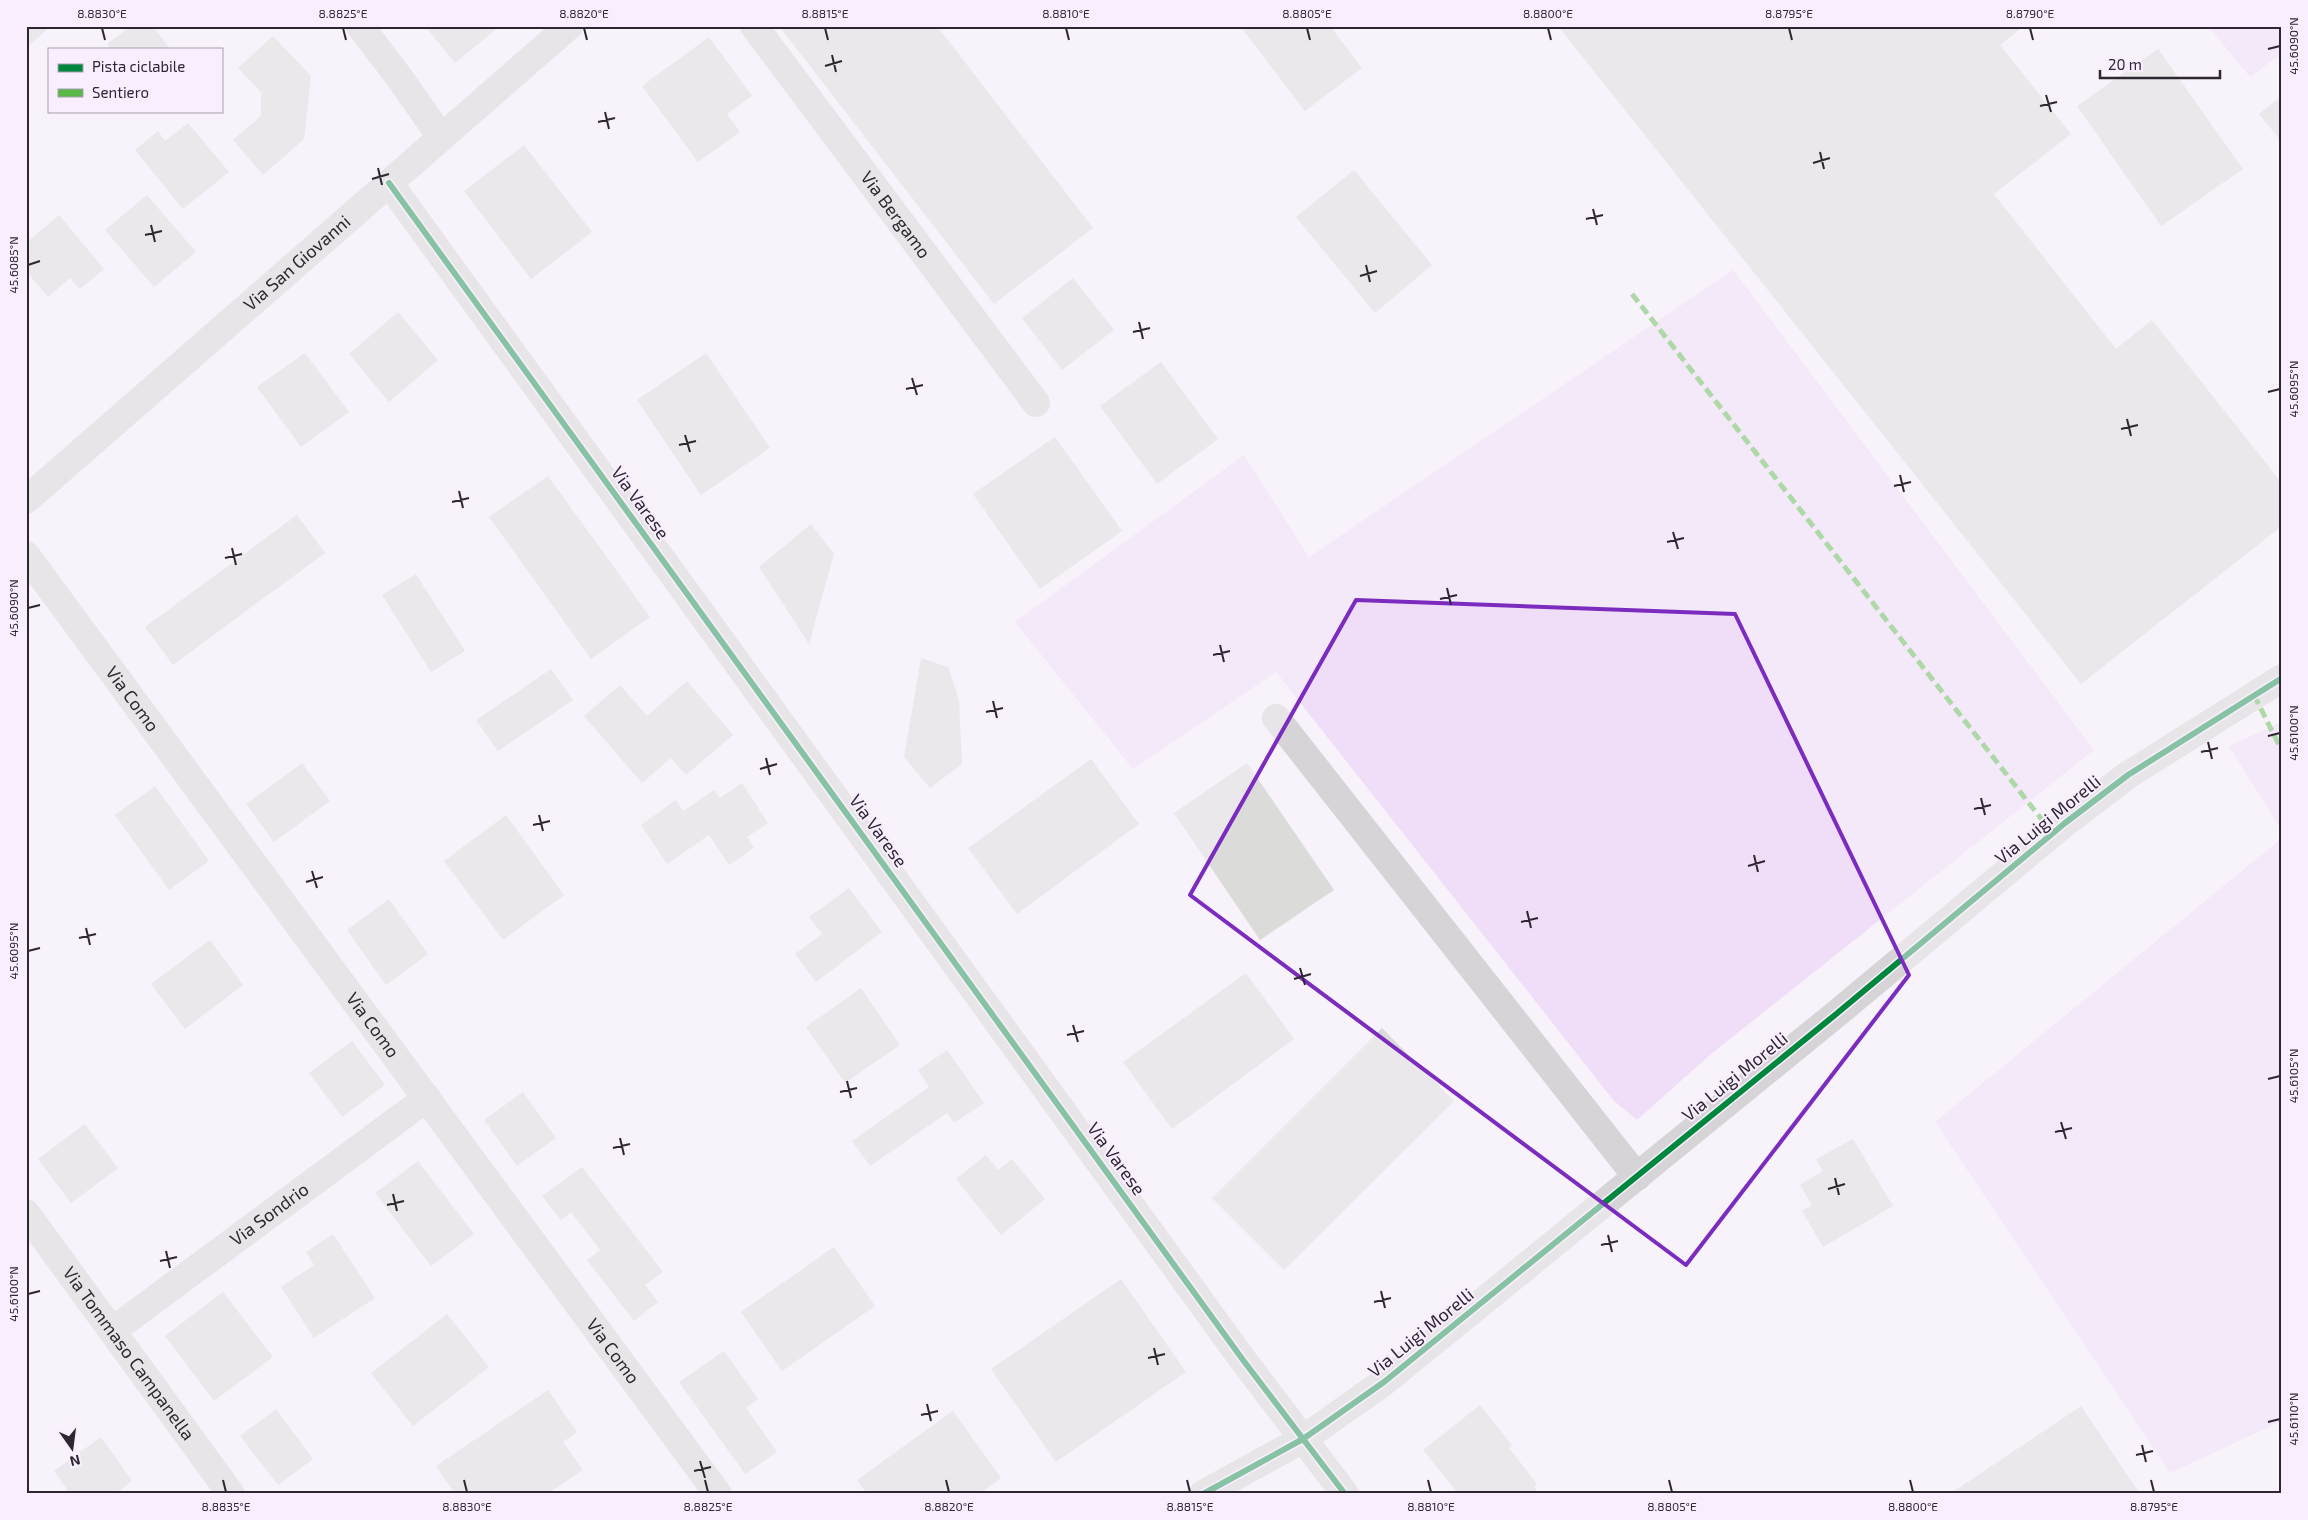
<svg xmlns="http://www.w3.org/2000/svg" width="2308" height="1520" viewBox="0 0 2308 1520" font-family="'Exo 2',sans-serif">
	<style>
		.green { fill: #f0def8 }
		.building { fill: #dbdbda }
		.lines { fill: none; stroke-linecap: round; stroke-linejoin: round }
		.minor { stroke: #d6d4d6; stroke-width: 28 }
		.quiet { stroke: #58b947; stroke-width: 5; stroke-dasharray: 10 5; stroke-linecap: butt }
		.cycleway-casing { stroke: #f9eefe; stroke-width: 9 }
		.cycleway { stroke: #00873e; stroke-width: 6 }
		.marked { fill: none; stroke: #7b2cbf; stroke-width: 4; stroke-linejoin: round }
		.ticks { fill: none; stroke: #2e2731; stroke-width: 2 }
		.labels { text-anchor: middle; stroke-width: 4; stroke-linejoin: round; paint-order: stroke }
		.street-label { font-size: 18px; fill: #2e2731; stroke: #f9eefe }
		.neatline { fill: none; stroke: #2e2731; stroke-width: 2 }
		.ticks-label { font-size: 12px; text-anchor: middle; fill: #2e2731 }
	</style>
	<rect width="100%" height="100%" fill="#f8f2fa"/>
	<g class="green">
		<polygon points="2208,26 2282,26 2282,53 2250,77"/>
		<polygon points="1733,270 2094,750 1711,1054 1637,1120 1614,1101 1276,672 1133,769 1015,622 1244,455 1309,557"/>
		<polygon points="2282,722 2282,831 2229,746"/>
		<polygon points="2282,838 2282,1421 2170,1473 1935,1122"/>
	</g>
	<g class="building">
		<polygon points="26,26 51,26 26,48"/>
		<polygon points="131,26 153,26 170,49 111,49 107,44"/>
		<polygon points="425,26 500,26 455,63"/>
		<polygon points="779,26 937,26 1093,228 994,304"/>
		<polygon points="1240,26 1330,26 1362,68 1305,111"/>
		<polygon points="1558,26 2024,26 2000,45 2071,134 1994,194 2116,349 2152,320 2282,483 2282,526 2081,684"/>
		<polygon points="273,36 311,76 304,139 263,175 233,140 261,116 261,92 238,68"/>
		<polygon points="709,37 752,96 727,114 740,132 698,162 642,86"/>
		<polygon points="2158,49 2243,169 2161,226 2077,106"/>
		<polygon points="2282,96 2282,142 2259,114"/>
		<polygon points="188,123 229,172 183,209 135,150 158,131 165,141"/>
		<polygon points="524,145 592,232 531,279 464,191"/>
		<polygon points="1354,170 1432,265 1375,313 1296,217"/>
		<polygon points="147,195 196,252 154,287 105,230"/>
		<polygon points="59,215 104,269 80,289 70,278 48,297 26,271 26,243"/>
		<polygon points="1073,278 1114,330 1062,370 1022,318"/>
		<polygon points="398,312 438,360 389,402 349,354"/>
		<polygon points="305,353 349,412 301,447 257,387"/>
		<polygon points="706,353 770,448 701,495 637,400"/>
		<polygon points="1161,362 1218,439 1157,484 1100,406"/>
		<polygon points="1055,437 1122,531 1040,589 973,494"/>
		<polygon points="548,476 650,617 591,659 489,517"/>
		<polygon points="297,515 325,553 173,665 145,627"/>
		<polygon points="811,524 834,554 809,644 759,567"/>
		<polygon points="416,574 465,651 431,672 382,595"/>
		<polygon points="921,658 948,667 959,700 962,764 930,788 904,757"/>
		<polygon points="551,669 573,700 498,751 476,720"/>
		<polygon points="687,681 733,735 686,775 671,758 642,783 584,716 620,685 647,716"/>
		<polygon points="1091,759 1139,824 1017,914 968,848"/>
		<polygon points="302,763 330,801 274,842 246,804"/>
		<polygon points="1247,763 1334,890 1260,940 1174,813"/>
		<polygon points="742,783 768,823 747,837 754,848 729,865 709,835 667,864 641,825 676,800 683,811 714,790 720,798"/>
		<polygon points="155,786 209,861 169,890 115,815"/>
		<polygon points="506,815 564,895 503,940 444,861"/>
		<polygon points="849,888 882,932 816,982 795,954 822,934 809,917"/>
		<polygon points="389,899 428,954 386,985 347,930"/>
		<polygon points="210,940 243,985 185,1029 151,984"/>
		<polygon points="1246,973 1294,1039 1172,1129 1123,1062"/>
		<polygon points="861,988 900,1045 845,1083 806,1027"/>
		<polygon points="1382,1028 1454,1101 1284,1270 1212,1198"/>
		<polygon points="352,1041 385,1085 342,1117 309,1073"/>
		<polygon points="947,1050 984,1103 954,1123 947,1113 870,1166 852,1141 929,1087 918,1070"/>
		<polygon points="523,1092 556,1138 517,1166 484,1120"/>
		<polygon points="85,1124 118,1168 71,1203 38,1159"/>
		<polygon points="1853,1139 1893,1206 1823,1247 1802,1211 1812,1205 1800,1185 1823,1171 1816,1159"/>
		<polygon points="986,1155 998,1170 1012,1159 1045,1199 1001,1235 956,1179"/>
		<polygon points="418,1161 474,1234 431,1266 375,1193"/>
		<polygon points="582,1167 663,1272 645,1285 658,1302 634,1321 587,1260 600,1250 571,1212 561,1220 542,1196"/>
		<polygon points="333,1234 375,1298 314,1338 281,1287 314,1265 306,1252"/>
		<polygon points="834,1247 875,1306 782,1371 741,1312"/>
		<polygon points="1121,1279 1186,1372 1056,1462 991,1369"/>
		<polygon points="223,1292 273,1357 214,1401 165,1336"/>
		<polygon points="447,1314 489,1367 413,1426 371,1373"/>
		<polygon points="724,1351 758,1399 746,1408 777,1452 745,1474 679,1382"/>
		<polygon points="548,1390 577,1432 563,1442 583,1470 547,1494 455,1494 436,1466"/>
		<polygon points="1480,1405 1512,1445 1509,1448 1537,1484 1534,1487 1539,1494 1452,1494 1456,1491 1423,1450"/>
		<polygon points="2081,1406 2140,1494 1950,1494"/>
		<polygon points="276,1409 313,1459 278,1485 240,1436"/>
		<polygon points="953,1411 1001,1478 979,1494 867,1494 857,1480"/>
		<polygon points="101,1437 132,1481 115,1494 70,1494 54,1471"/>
	</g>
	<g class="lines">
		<g class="minor">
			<polyline points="360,26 399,77 441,137"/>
			<path id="s1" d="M754,26l282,377"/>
			<polyline points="389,183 1243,1360 1345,1494"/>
			<path id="s2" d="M26,500l543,-474"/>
			<path id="s3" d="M26,555l692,939"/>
			<polyline points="1276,718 1637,1177"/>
			<path id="s4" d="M26,1213l205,281"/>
			<path id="s5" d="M112,1331l315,-233"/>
			<polyline points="1203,1494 1303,1439 1384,1382 1835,1015 2065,823 2128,775 2282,678"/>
		</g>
		<g class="quiet">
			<polyline points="1632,294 2053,834"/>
			<polyline points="2254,695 2282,751"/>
		</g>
		<g class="cycleway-casing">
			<g id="cycleway">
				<polyline points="389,183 1243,1360 1345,1494"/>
				<polyline points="1203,1494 1303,1439 1384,1382 1835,1015 2065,823 2128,775 2282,678"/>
			</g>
		</g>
		<use href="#cycleway" class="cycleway"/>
	</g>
	<path d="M0 0H2308V1520H0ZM1356,600l379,14 174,361 -223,290 -496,-370z" fill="#f8f2fa" fill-opacity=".55" fill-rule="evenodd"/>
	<path class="marked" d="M1356,600l379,14 174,361 -223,290 -496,-370z"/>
	<path class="ticks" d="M102,28l3,12M343,28l3,12M584,28l3,12M825,28l3,12M1066,28l3,12M1307,28l3,12M1548,28l3,12M1789,28l3,12M2030,28l3,12M2268,49l12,-3M832,55l4,17M825,66l17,-5M2046,95l5,17M2040,106l17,-4M605,112l4,17M598,122l17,-4M1820,152l4,17M1813,163l17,-5M378,168l4,17M372,179l17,-5M1593,209l4,16M1586,219l17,-4M151,225l4,17M145,235l17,-4M28,265l12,-4M1366,265l4,17M1360,276l17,-5M1139,322l4,17M1133,332l17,-4M912,378l5,17M906,389l17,-4M2268,392l12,-3M2127,419l4,17M2121,429l17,-4M685,435l5,17M679,445l17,-4M1900,475l4,17M1894,486l17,-4M459,491l4,17M452,502l17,-4M1673,532l5,17M1667,542l17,-4M232,548l4,17M225,558l17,-4M1447,588l4,17M1440,599l17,-4M28,608l12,-3M1220,645l4,17M1213,655l17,-4M993,701l4,17M986,712l17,-4M2268,736l12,-3M2208,742l4,17M2201,752l17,-4M766,758l4,17M760,769l17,-5M1981,798l4,17M1974,809l17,-4M539,815l4,16M533,825l17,-4M1754,855l4,17M1748,866l17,-5M312,871l5,17M306,882l17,-5M1527,911l4,17M1521,922l17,-4M86,928l4,17M79,938l17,-4M28,951l12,-3M1300,968l5,17M1294,979l17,-5M1073,1025l5,17M1067,1035l17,-4M2268,1079l12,-3M847,1081l4,17M840,1092l17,-4M2061,1122l5,17M2055,1132l17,-4M620,1138l4,17M613,1148l17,-4M1835,1178l4,17M1828,1189l17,-5M393,1194l4,17M387,1205l17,-4M1608,1235l4,17M1601,1245l17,-4M166,1251l4,17M160,1261l17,-4M1381,1291l4,17M28,1294l12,-3M1374,1302l17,-4M1154,1348l4,17M1148,1358l17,-4M927,1404l4,17M921,1415l17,-4M2268,1422l12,-3M2142,1445l4,17M2136,1455l17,-4M700,1461l5,17M694,1471l17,-4M223,1480l3,12M464,1480l3,12M705,1480l3,12M946,1480l3,12M1187,1480l3,12M1428,1480l3,12M1669,1480l3,12M1910,1480l3,12M2151,1480l3,12"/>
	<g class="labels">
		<g class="street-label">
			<text dy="6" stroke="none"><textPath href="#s1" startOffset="236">Via Bergamo</textPath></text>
			<text dy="6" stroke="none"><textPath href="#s2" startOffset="360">Via San Giovanni</textPath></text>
			<text transform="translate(640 503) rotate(54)" y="6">Via Varese</text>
			<text dy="6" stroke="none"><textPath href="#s3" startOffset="179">Via Como</textPath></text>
			<text transform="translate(2048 820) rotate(-39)" y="6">Via Luigi Morelli</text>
			<text transform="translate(878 831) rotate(54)" y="6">Via Varese</text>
			<text dy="6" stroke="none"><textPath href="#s3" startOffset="584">Via Como</textPath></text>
			<text transform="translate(1735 1077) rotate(-39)" y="6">Via Luigi Morelli</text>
			<text transform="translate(1116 1159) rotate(54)" y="6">Via Varese</text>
			<text dy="6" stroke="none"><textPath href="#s5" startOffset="196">Via Sondrio</textPath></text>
			<text transform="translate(1421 1333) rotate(-39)" y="6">Via Luigi Morelli</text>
			<text dy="6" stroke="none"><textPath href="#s3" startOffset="989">Via Como</textPath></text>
			<text dy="6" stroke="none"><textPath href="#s4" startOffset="174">Via Tommaso Campanella</textPath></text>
		</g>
	</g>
	<rect width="2308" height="1520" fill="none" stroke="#f9eefe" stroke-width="55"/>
	<rect x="48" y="48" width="175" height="65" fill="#f9eefe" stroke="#a89eac"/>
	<rect x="58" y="64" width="25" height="8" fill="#00873e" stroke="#a89eac"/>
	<text x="92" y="72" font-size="15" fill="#2e2731">Pista ciclabile</text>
	<rect x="58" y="89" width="25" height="8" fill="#58b947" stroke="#a89eac"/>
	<text x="92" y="98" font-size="15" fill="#2e2731">Sentiero</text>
	<g transform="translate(72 1448) rotate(166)" stroke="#f9eefe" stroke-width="4" paint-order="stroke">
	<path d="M0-4L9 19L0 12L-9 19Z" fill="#2e2731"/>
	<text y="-8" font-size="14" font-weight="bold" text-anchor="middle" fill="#2e2731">N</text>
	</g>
	<path d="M2100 70v8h120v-8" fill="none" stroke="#2e2731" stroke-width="2.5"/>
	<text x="2108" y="70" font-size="15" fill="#2e2731" stroke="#f9eefe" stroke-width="4" paint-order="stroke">20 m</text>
	<rect x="28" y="28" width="2252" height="1464" class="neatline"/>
	<g class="ticks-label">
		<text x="102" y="18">8.8830°E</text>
		<text x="343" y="18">8.8825°E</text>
		<text x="584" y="18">8.8820°E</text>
		<text x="825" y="18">8.8815°E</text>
		<text x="1066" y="18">8.8810°E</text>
		<text x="1307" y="18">8.8805°E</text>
		<text x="1548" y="18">8.8800°E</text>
		<text x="1789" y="18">8.8795°E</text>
		<text x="2030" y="18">8.8790°E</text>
		<text transform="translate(2294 46) rotate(-90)" y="4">45.6090°N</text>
		<text transform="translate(14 265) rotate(-90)" y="4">45.6085°N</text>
		<text transform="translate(2294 389) rotate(-90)" y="4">45.6095°N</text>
		<text transform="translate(14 608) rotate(-90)" y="4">45.6090°N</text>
		<text transform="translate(2294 733) rotate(-90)" y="4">45.6100°N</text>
		<text transform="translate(14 951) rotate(-90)" y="4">45.6095°N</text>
		<text transform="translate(2294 1076) rotate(-90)" y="4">45.6105°N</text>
		<text transform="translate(14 1294) rotate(-90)" y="4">45.6100°N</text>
		<text transform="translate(2294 1419) rotate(-90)" y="4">45.6110°N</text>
		<text x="226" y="1511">8.8835°E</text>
		<text x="467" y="1511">8.8830°E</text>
		<text x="708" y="1511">8.8825°E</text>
		<text x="949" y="1511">8.8820°E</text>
		<text x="1190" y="1511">8.8815°E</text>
		<text x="1431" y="1511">8.8810°E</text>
		<text x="1672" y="1511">8.8805°E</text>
		<text x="1913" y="1511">8.8800°E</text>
		<text x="2154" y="1511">8.8795°E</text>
	</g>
</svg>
